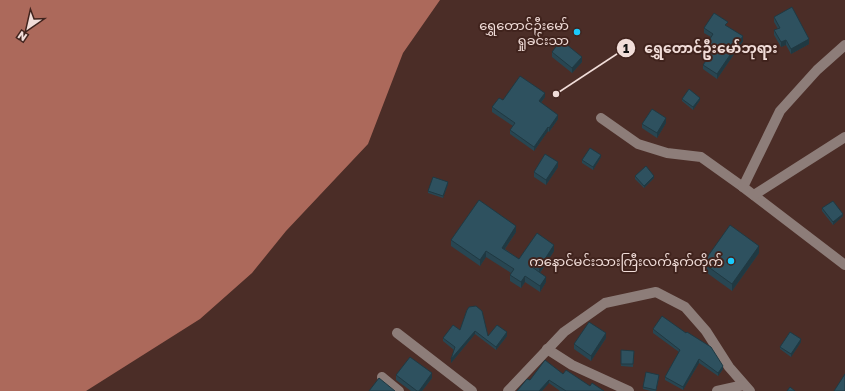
<svg xmlns="http://www.w3.org/2000/svg" width="845" height="391" viewBox="0 0 845 391" font-family="'Golos Text','Noto Sans Myanmar',sans-serif">
	<style>
		.water { fill: #ac695b }
		.lines { fill: none; stroke-linecap: round; stroke-linejoin: round }
		.minor { stroke: #8d7d79; stroke-width: 10 }
		.wall { fill: #284652 }
		.shaded-wall { fill: #203942 }
		.building { fill: #2e515f; stroke: #203942 }
		.poi-dot { fill: #1acafc; stroke: #40231d; stroke-width: 1.5 }
		.labels { text-anchor: middle; stroke-width: 4; stroke-linejoin: round; paint-order: stroke }
		.poi-label { font-size: 13px; fill: #f1ddd9; stroke: #40231d; text-anchor: end }
		.leader { fill: none; stroke: #f1ddd9; stroke-width: 1.5 }
		.callout-dot { fill: #f1ddd9; stroke: #40231d; stroke-width: 1.5 }
		.mark-label { font-size: 12px; text-anchor: middle; font-weight: bold; fill: #111 }
		.callout-label { font-size: 14px; text-anchor: middle; font-weight: bold; fill: #f1ddd9; stroke: #40231d; stroke-width: 4; stroke-linejoin: round; paint-order: stroke }
	</style>
	<rect width="100%" height="100%" fill="#4b2d27"/>
	<polygon class="water" points="0,0 440,0 403,53 368,144 286,231 252,273 200,319 86,391 0,391"/>
	<g class="lines">
		<g class="minor">
			<polyline points="601,118 638,144 667,153 701,157 743,187 845,265"/>
			<polyline points="743,187 780,111 817,70 845,45"/>
			<polyline points="754,195 845,137"/>
			<polyline points="397,333 472,391"/>
			<polyline points="547,349 572,365 629,391"/>
			<polyline points="382,377 399,391"/>
			<polyline points="508,391 564,332 605,303 656,292 685,307 706,331 729,367 750,391"/>
			<polyline points="717,391 744,385"/>
		</g>
	</g>
	<g class="wall">
		<polygon points="774,17 809,44 791,54 786,45 781,47 774,35 774,30 778,29 774,22"/>
		<polygon points="728,27 743,41 717,79 703,69 703,65 706,61 701,57 701,53 711,37 704,33 704,28"/>
		<polygon points="552,52 582,62 572,73 552,57"/>
		<polygon points="545,97 541,103 558,119 549,132 548,131 534,151 510,134 510,130 513,126 492,112 492,107 503,100"/>
		<polygon points="682,99 700,100 693,110 682,101"/>
		<polygon points="666,123 657,138 642,128 642,124"/>
		<polygon points="601,157 593,170 582,163 582,160"/>
		<polygon points="558,167 546,185 534,177 534,172"/>
		<polygon points="635,176 654,178 644,188 635,179"/>
		<polygon points="448,184 443,198 428,193 428,191"/>
		<polygon points="822,208 843,216 833,225 822,211"/>
		<polygon points="516,232 505,249 519,259 554,251 540,273 546,282 540,292 525,282 521,288 510,281 510,275 511,273 486,257 480,266 451,246 451,240"/>
		<polygon points="759,253 732,291 703,270 703,263"/>
		<polygon points="467,310 488,336 507,336 496,350 475,334 451,363 454,350 443,341 443,338 460,330"/>
		<polygon points="653,329 723,369 718,376 699,363 683,390 665,380 665,377 679,352 653,333"/>
		<polygon points="606,338 591,361 574,349 574,344"/>
		<polygon points="801,342 791,357 780,349 780,347"/>
		<polygon points="634,351 633,367 621,366 621,364"/>
		<polygon points="563,374 590,386 604,391 560,391 549,383 542,391 517,391 530,380"/>
		<polygon points="396,375 432,378 422,391 411,391 396,380"/>
		<polygon points="659,377 656,391 651,391 643,389 643,387"/>
	</g>
	<g class="shaded-wall">
		<polygon points="743,36 743,41 717,79 717,74"/>
		<polygon points="809,39 809,44 791,54 791,49"/>
		<polygon points="786,40 786,45 781,47 781,42"/>
		<polygon points="582,57 582,62 572,73 572,68"/>
		<polygon points="545,93 545,97 539,105 539,101"/>
		<polygon points="700,98 700,100 693,110 693,107"/>
		<polygon points="558,115 558,119 549,132 549,128"/>
		<polygon points="666,118 666,123 657,138 657,133"/>
		<polygon points="548,127 548,131 534,151 534,147"/>
		<polygon points="601,155 601,157 593,170 593,167"/>
		<polygon points="558,162 558,167 546,185 546,180"/>
		<polygon points="654,176 654,178 644,188 644,186"/>
		<polygon points="448,182 448,184 443,198 443,196"/>
		<polygon points="843,214 843,216 833,225 833,222"/>
		<polygon points="516,226 516,232 502,253 502,248"/>
		<polygon points="554,245 554,251 539,274 539,268"/>
		<polygon points="759,246 759,253 732,291 732,284"/>
		<polygon points="486,251 486,257 480,266 480,260"/>
		<polygon points="525,276 525,282 521,288 521,282"/>
		<polygon points="546,277 546,282 540,292 540,286"/>
		<polygon points="475,331 475,334 451,363 451,359"/>
		<polygon points="507,332 507,336 496,350 496,347"/>
		<polygon points="606,333 606,338 591,361 591,356"/>
		<polygon points="801,339 801,342 791,357 791,354"/>
		<polygon points="699,359 699,363 683,390 683,387"/>
		<polygon points="723,366 723,369 718,376 718,373"/>
		<polygon points="432,373 432,378 422,391 419,391"/>
		<polygon points="549,380 549,383 542,391 539,391"/>
	</g>
	<g class="building">
		<polygon points="792,7 809,39 791,49 786,40 781,42 774,30 780,28 774,17"/>
		<polygon points="714,13 728,22 725,25 743,36 717,74 703,65 708,58 701,53 713,34 704,28"/>
		<polygon points="561,40 582,57 572,68 552,52"/>
		<polygon points="520,76 545,93 539,101 558,115 549,128 548,127 534,147 510,130 515,123 492,107 499,98 503,100"/>
		<polygon points="689,89 700,98 693,107 682,99"/>
		<polygon points="652,109 666,118 657,133 642,124"/>
		<polygon points="590,148 601,155 593,167 582,160"/>
		<polygon points="545,154 558,162 546,180 534,172"/>
		<polygon points="646,166 654,176 644,186 635,176"/>
		<polygon points="433,177 448,182 443,196 428,191"/>
		<polygon points="479,200 516,226 502,248 519,259 537,233 554,245 539,268 533,264 532,267 546,277 540,286 525,276 521,282 510,275 514,269 486,251 480,260 451,240"/>
		<polygon points="833,201 843,214 833,222 822,208"/>
		<polygon points="730,225 759,246 732,284 703,263"/>
		<polygon points="476,306 482,311 488,336 497,325 507,332 496,347 475,331 451,359 455,347 443,338 453,325 460,330 467,310 469,307"/>
		<polygon points="662,316 686,333 687,332 711,347 723,366 718,373 699,359 683,387 665,377 680,350 653,329"/>
		<polygon points="589,322 606,333 591,356 574,344"/>
		<polygon points="790,332 801,339 791,354 780,347"/>
		<polygon points="621,350 634,351 633,364 621,364"/>
		<polygon points="410,357 432,373 419,391 417,391 396,375"/>
		<polygon points="545,360 563,374 566,370 590,386 592,383 604,391 566,391 549,380 539,391 517,391 527,379 530,380"/>
		<polygon points="646,372 659,375 656,390 643,387"/>
		<polygon points="845,374 845,391 834,391"/>
		<polygon points="379,378 395,391 369,391"/>
		<polygon points="790,387 795,391 787,391"/>
	</g>
	<g class="poi-dot">
		<circle cx="577" cy="32" r="4"/>
		<circle cx="731" cy="261" r="4"/>
	</g>
	<g class="labels">
		<g class="poi-label">
			<text x="569" y="30">ရွှေတောင်ဦးမော်<tspan x="569" dy="15">ရှုခင်းသာ</tspan></text>
			<text x="723" y="266">ကနောင်မင်းသားကြီးလက်နက်တိုက်</text>
		</g>
	</g>
	<path class="leader" d="M556 94L626 48"/>
	<g class="callout-dot">
		<circle cx="556" cy="94" r="4"/>
		<circle cx="626" cy="48" r="10"/>
	</g>
	<g class="mark-label">
		<text x="626" y="53">1</text>
	</g>
	<g class="callout-label">
		<text x="711" y="53">ရွှေတောင်ဦးမော်ဘုရား</text>
	</g>
	<g transform="translate(28 28) rotate(214)" stroke="#40231d" stroke-width="3" paint-order="stroke">
	<path d="M0-3L7 15L0 10L-7 15Z" fill="#f1ddd9"/>
	<text y="-6" font-size="11" font-weight="bold" text-anchor="middle" fill="#f1ddd9">N</text>
	</g>
</svg>
